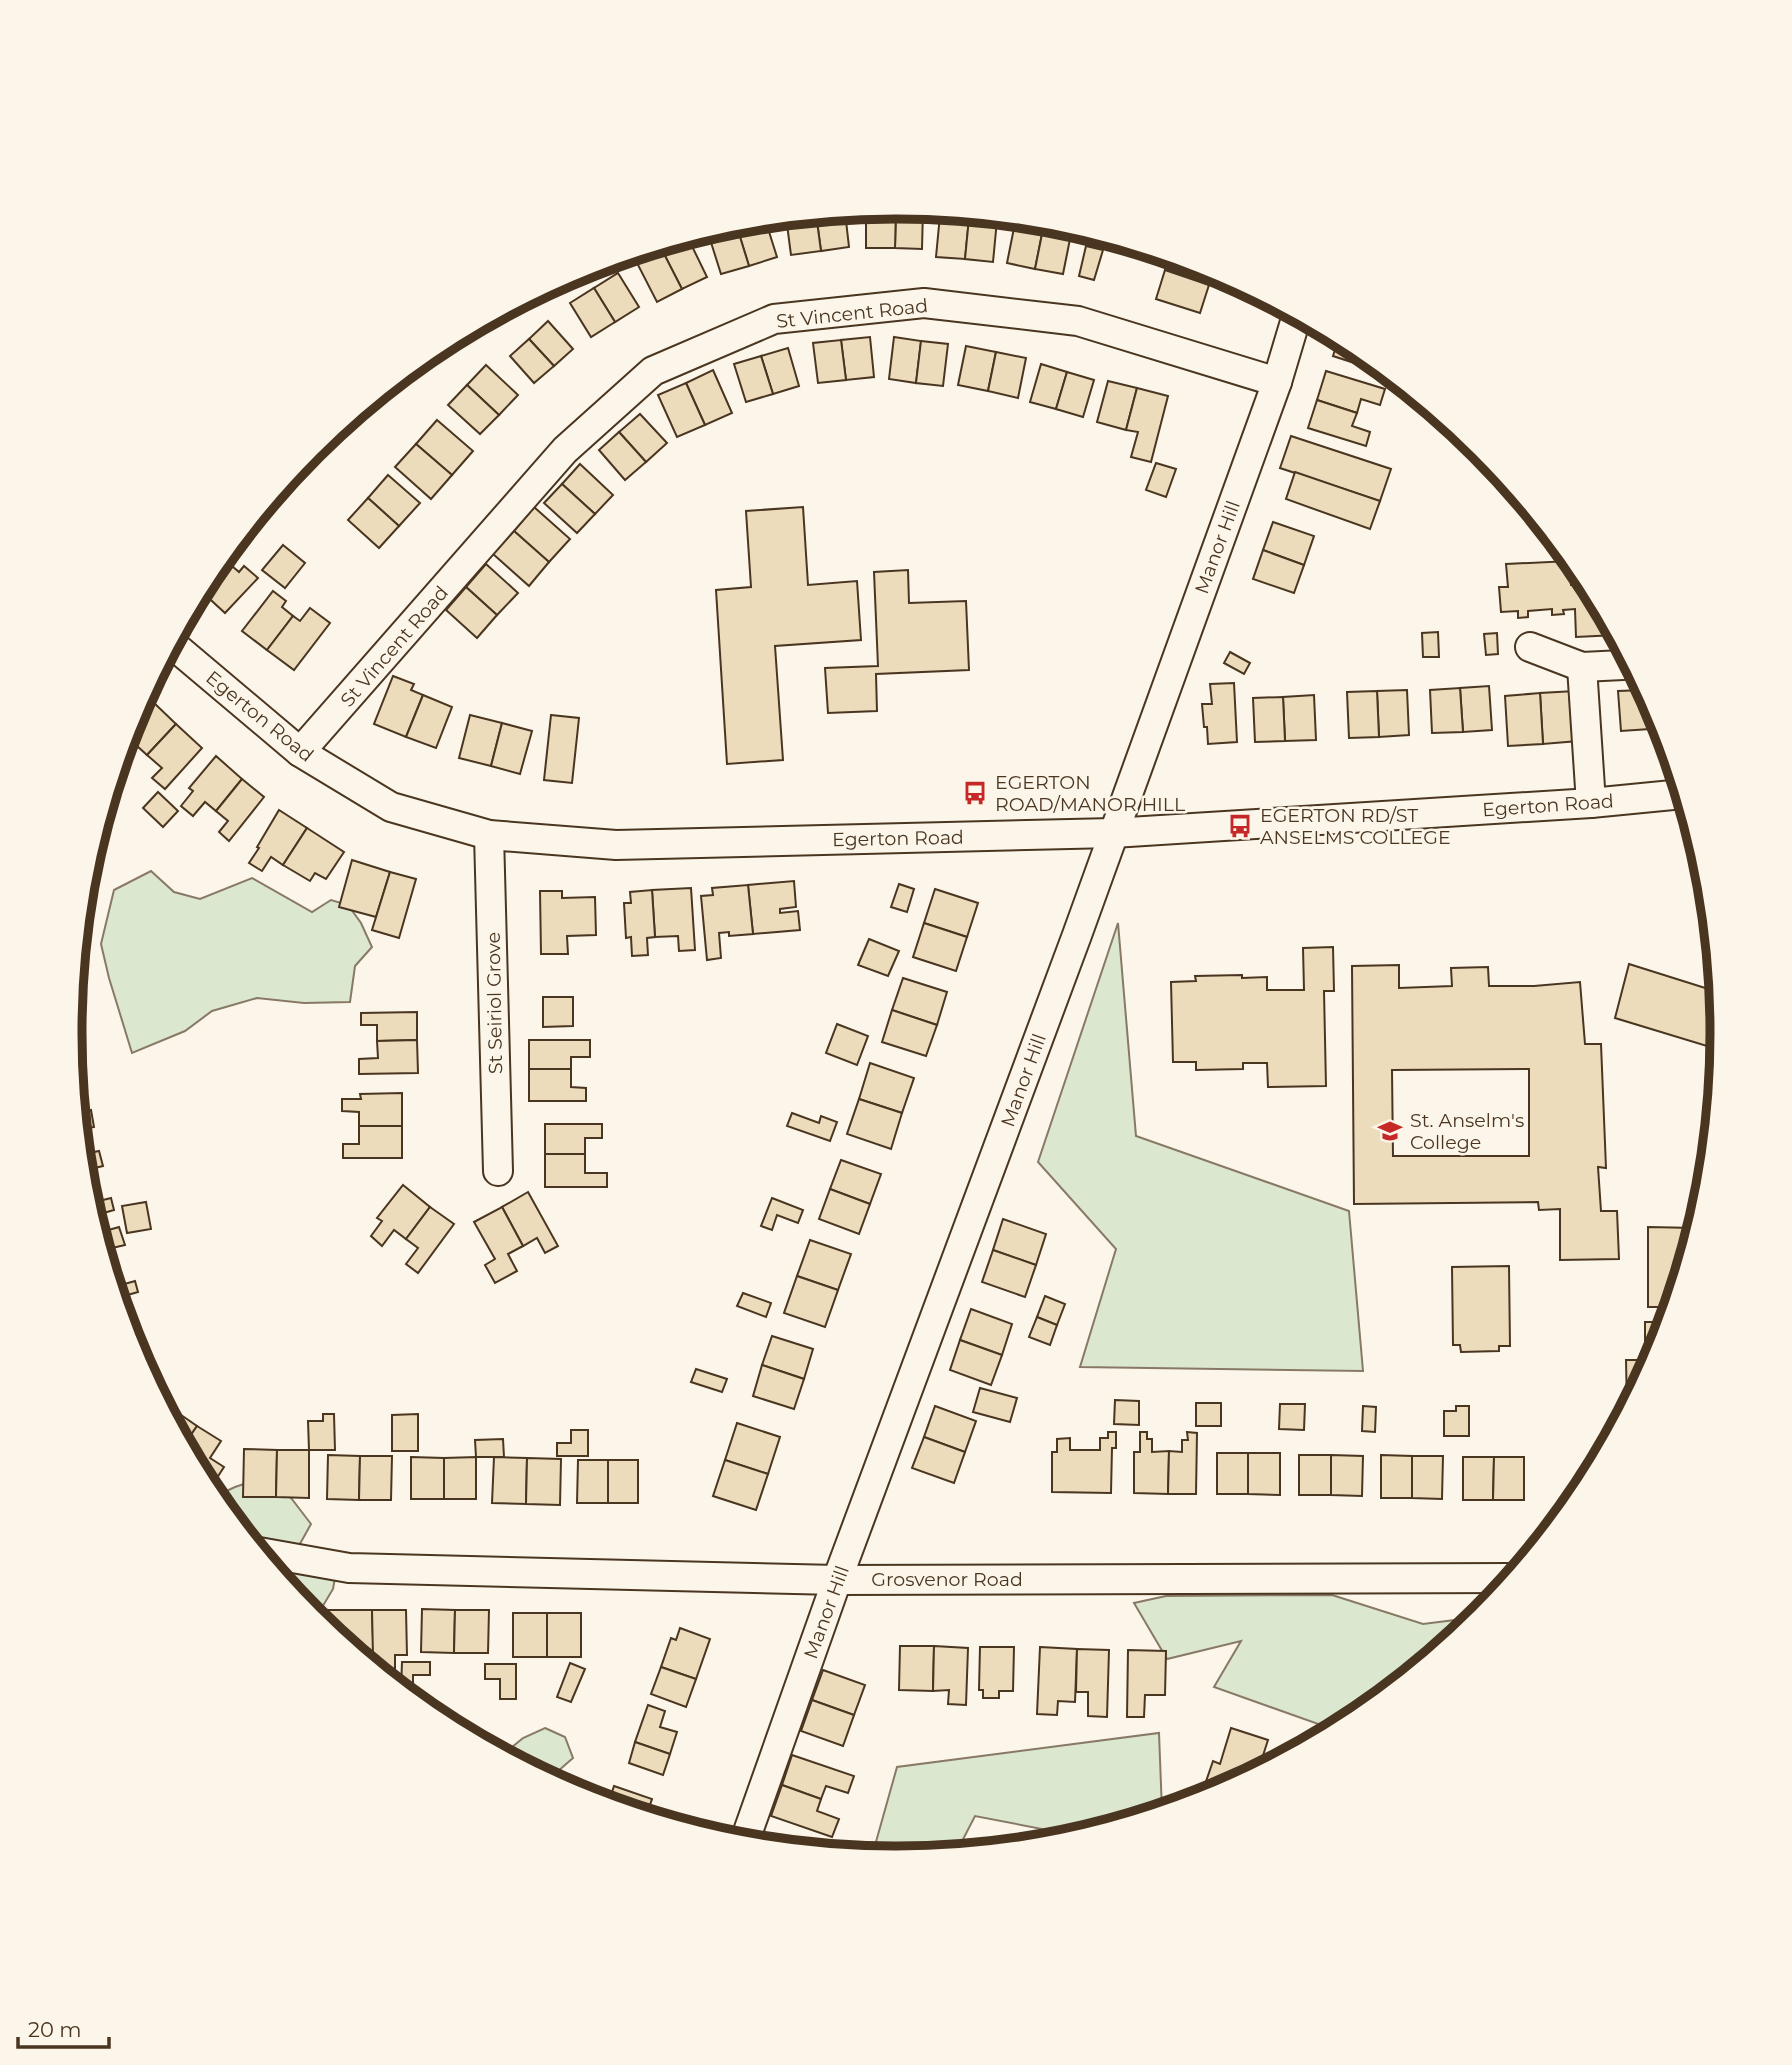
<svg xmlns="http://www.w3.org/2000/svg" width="1792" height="2065" viewBox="0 0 1792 2065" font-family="Montserrat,sans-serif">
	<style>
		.green { fill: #dce7d0; stroke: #887966; stroke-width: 2 }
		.building { fill: #ecdcbc; stroke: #4a3520; stroke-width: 2; fill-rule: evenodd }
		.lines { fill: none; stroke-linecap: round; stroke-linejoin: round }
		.street-casing { stroke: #4a3520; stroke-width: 32 }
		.street { stroke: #fbf6e9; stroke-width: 28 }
		.labels { text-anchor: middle; stroke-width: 5; stroke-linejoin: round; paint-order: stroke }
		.street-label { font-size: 19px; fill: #4a3520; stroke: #fbf6e9 }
		.poi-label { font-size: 19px; fill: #4a3520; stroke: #fbf6e9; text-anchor: start }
		.rim { fill: none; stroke: #4a3520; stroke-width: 9 }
	</style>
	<rect width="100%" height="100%" fill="#fbf6e9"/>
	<g class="green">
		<polygon points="151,871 174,892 200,899 252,878 312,912 331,900 348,905 361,923 372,947 355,966 350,1002 304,1003 257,998 212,1011 185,1031 132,1053 109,978 101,944 114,890"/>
		<polygon points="1118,923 1136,1136 1349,1211 1363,1371 1080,1367 1116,1249 1038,1162"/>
		<polygon points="195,1466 218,1495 235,1487 259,1479 288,1494 311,1524 296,1551 335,1578 333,1589 315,1619 209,1491"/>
		<polygon points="1332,1595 1423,1624 1479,1617 1355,1720 1335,1730 1214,1687 1241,1641 1167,1659 1134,1603 1166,1596"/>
		<polygon points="545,1728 565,1737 573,1758 549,1779 497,1751 506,1752 523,1738"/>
		<polygon points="1159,1733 1162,1811 1078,1836 975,1816 956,1853 896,1858 872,1856 897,1767"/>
	</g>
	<g class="building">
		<polygon points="896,207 923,209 922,249 895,248"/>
		<polygon points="896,207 895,248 866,248 866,209"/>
		<polygon points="845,212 849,247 821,251 816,214"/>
		<polygon points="816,214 821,251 791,255 786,217"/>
		<polygon points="940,215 969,218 965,259 936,257"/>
		<polygon points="969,218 997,220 993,262 965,259"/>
		<polygon points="765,219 777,257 749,266 736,224"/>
		<polygon points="1015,223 1043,229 1035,269 1007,263"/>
		<polygon points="736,224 749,266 721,274 708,233"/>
		<polygon points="1043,229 1071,234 1063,274 1035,269"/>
		<polygon points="688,238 707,277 682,289 662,250"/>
		<polygon points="1086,246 1103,250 1094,280 1079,276"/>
		<polygon points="662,250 682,289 657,302 637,263"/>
		<polygon points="1170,256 1214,270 1209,285 1165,270"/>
		<polygon points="1165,270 1209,285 1200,313 1156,299"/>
		<polygon points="618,273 639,307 615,322 594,288"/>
		<polygon points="594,288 615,322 591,337 570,303"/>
		<polygon points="548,321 573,349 554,366 529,339"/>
		<polygon points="870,337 874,377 846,380 841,340"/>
		<polygon points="894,337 921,341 916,383 889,379"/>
		<polygon points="1339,337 1355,346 1391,375 1333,356"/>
		<polygon points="529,339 554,366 534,383 510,356"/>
		<polygon points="841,340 846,380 818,383 813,343"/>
		<polygon points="921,341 948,344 943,386 916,383"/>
		<polygon points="966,346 996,352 988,391 958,385"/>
		<polygon points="788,348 799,386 773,394 761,356"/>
		<polygon points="996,352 1026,358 1018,398 988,391"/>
		<polygon points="761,356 773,394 746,402 734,364"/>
		<polygon points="1041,364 1067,372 1056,409 1030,402"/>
		<polygon points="486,365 518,395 499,415 467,385"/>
		<polygon points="713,370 732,413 705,425 686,383"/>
		<polygon points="1326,371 1385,389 1380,405 1361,399 1357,413 1317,400"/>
		<polygon points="1067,372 1094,380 1083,417 1056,409"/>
		<polygon points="1108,381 1137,388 1126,430 1097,422"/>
		<polygon points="686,383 705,425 677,437 658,395"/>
		<polygon points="467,385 499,415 480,434 448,405"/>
		<polygon points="1137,388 1168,396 1151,462 1131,457 1138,432 1126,430"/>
		<polygon points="1317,400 1357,413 1352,426 1370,432 1366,446 1308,428"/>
		<polygon points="640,414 667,443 646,462 619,432"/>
		<polygon points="437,420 473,451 452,475 416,444"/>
		<polygon points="619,432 646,462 625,480 599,450"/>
		<polygon points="1291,436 1391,469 1380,501 1280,468"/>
		<polygon points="416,444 452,475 431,499 395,467"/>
		<polygon points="1156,463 1176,469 1166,497 1146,490"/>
		<polygon points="580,464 613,495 595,514 562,484"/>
		<polygon points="1295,472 1380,501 1370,529 1286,499"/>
		<polygon points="388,475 420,503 399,526 368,498"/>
		<polygon points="562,484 595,514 577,533 544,503"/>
		<polygon points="368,498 399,526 379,548 348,520"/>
		<polygon points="534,507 570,539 549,562 514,531"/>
		<polygon points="803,507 808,585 857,581 861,640 775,646 783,760 727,764 716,590 751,587 746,511"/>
		<polygon points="1273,522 1314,536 1304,565 1263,550"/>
		<polygon points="514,531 549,562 529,586 493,554"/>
		<polygon points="283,545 305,563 285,588 262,570"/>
		<polygon points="1263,550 1304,565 1294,593 1253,579"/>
		<polygon points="225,560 239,572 244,566 258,578 225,613 200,590 205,581"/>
		<polygon points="1570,561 1571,585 1588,584 1616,635 1576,637 1575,609 1563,610 1564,614 1552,615 1552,609 1528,611 1528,617 1518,618 1518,611 1501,612 1499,587 1508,587 1506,564"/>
		<polygon points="486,564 518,593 497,615 466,587"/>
		<polygon points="908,570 909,603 966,601 969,670 876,674 877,711 828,713 825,668 878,666 874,572"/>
		<polygon points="466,587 497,615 477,638 446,610"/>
		<polygon points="273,591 286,601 282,607 293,616 267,650 242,631"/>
		<polygon points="310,608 330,623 294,670 267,650 293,616 300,621"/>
		<polygon points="1438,632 1439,657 1423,657 1422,633"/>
		<polygon points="1497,633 1498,654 1486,655 1484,634"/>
		<polygon points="1230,652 1250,663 1244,674 1224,663"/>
		<polygon points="393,676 414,684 411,690 423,695 406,737 374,724"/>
		<polygon points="1234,683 1237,742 1208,744 1207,727 1204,727 1202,704 1212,704 1210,684"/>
		<polygon points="1489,686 1492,730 1463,732 1460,688"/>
		<polygon points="1460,688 1463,732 1432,733 1430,690"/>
		<polygon points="1407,690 1409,735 1379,737 1377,691"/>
		<polygon points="1645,690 1654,706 1649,706 1650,729 1621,731 1618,691"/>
		<polygon points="1377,691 1379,737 1349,738 1347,692"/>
		<polygon points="1575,691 1578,741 1543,744 1540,693"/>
		<polygon points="1540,693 1543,744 1508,746 1505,696"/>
		<polygon points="423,695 452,707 436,748 406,737"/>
		<polygon points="1314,695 1316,740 1285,741 1283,697"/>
		<polygon points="1283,697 1285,741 1255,742 1253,698"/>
		<polygon points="151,700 176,724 147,755 137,746 128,756 123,750 131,721"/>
		<polygon points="470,715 502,723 491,766 459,758"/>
		<polygon points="551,715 579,718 572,783 544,780"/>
		<polygon points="502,723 532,731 520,774 491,766"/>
		<polygon points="176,724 202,748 165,789 152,778 162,768 147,755"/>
		<polygon points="216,756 242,779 216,811 205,802 193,816 181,806 193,791 189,788"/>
		<polygon points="242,779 264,797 229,841 219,832 228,821 216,811"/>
		<polygon points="158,792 178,811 163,827 143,808"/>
		<polygon points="279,810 307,828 283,865 271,857 262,871 249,863 259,848 257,847"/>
		<polygon points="307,828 344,852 326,879 315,873 310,881 283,865"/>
		<polygon points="352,860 390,872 376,917 339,907"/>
		<polygon points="390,872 416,879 399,938 372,930"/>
		<polygon points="794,881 796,907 780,909 780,913 798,911 800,930 753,934 748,885"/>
		<polygon points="899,884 914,889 907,912 891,907"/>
		<polygon points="748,885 753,934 729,936 729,932 719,933 721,958 707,960 701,896 713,895 712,888"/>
		<polygon points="691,888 695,950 679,951 678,936 655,937 652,890"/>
		<polygon points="935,889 978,903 967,937 924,923"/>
		<polygon points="652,890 655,937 647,938 648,955 632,956 631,937 626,938 624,903 631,903 630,892"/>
		<polygon points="540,891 562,891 562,898 595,897 596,935 567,936 568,954 541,954"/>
		<polygon points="924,923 967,937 956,971 913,957"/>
		<polygon points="869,939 899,951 888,976 858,965"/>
		<polygon points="1333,947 1334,991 1324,991 1326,1086 1268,1087 1267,1063 1243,1063 1243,1069 1196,1070 1196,1062 1173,1062 1171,982 1196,981 1195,976 1242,975 1242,978 1267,977 1267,990 1304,990 1303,948"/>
		<polygon points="1629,964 1718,992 1722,1033 1720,1050 1615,1018"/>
		<path d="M1399,965v23l53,-2 -1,-18 37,-1 1,19h45l46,-4 5,62h16l5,124 -8,-1 3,44h16l2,48 -59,1v-51l-21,1 -1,-8 -184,2 -2,-238zM1529,1069v87h-136l-1,-86z"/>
		<polygon points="903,978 947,992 937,1025 892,1010"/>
		<polygon points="543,997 573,997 573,1026 543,1027"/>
		<polygon points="892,1010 937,1025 926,1056 882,1042"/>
		<polygon points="417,1012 417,1040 377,1041 377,1025 361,1025 361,1013"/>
		<polygon points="837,1024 868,1036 857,1065 826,1053"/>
		<polygon points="417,1040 418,1073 359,1074 359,1059 378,1058 377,1041"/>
		<polygon points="529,1040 590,1040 590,1057 571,1057 571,1069 529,1069"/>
		<polygon points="82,1062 86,1079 75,1082 73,1064"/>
		<polygon points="870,1063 914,1078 902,1113 859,1099"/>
		<polygon points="529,1069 571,1069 571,1087 586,1088 586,1101 529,1101"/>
		<polygon points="402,1093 402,1126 359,1126 359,1112 342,1111 342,1099 361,1099 360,1094"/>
		<polygon points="859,1099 902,1113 891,1149 847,1134"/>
		<polygon points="91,1110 94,1127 80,1130 78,1113"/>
		<polygon points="792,1113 819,1123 821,1116 837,1122 830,1141 787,1126"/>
		<polygon points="545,1124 602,1124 602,1138 585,1138 585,1154 545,1154"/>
		<polygon points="359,1126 402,1126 402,1158 343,1158 343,1144 359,1144"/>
		<polygon points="81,1148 84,1154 99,1151 103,1166 87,1170 90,1184 85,1185"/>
		<polygon points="545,1154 585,1154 585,1173 607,1173 607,1187 545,1187"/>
		<polygon points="841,1160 881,1174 870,1204 830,1189"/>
		<polygon points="90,1184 95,1202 111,1198 114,1210 93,1216 85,1185"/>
		<polygon points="403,1185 430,1207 406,1239 394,1230 382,1246 371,1236 382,1221 377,1218"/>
		<polygon points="830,1189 870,1204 859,1234 819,1219"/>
		<polygon points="528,1192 558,1246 545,1253 537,1238 523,1246 502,1207"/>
		<polygon points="772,1198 803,1210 798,1223 777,1215 772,1230 761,1226"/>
		<polygon points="146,1202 151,1229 127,1233 122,1206"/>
		<polygon points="430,1207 454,1224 418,1273 406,1264 418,1248 406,1239"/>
		<polygon points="502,1207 523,1246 508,1254 517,1271 495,1283 485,1265 495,1259 474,1222"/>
		<polygon points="1003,1219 1046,1234 1036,1265 993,1250"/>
		<polygon points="119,1227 125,1245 112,1248 116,1265 108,1267 98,1233"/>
		<polygon points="1648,1227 1696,1228 1672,1307 1648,1307"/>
		<polygon points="810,1240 851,1254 838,1290 797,1276"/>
		<polygon points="993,1250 1036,1265 1025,1297 982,1282"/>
		<polygon points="116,1265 121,1285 135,1281 138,1292 117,1298 108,1267"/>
		<polygon points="1509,1266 1510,1346 1499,1346 1499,1351 1461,1352 1460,1345 1453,1345 1452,1267"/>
		<polygon points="797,1276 838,1290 825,1327 784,1313"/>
		<polygon points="743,1293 771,1303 766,1317 737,1306"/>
		<polygon points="1045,1296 1065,1304 1057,1325 1037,1317"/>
		<polygon points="971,1309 1012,1324 1002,1355 960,1340"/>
		<polygon points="125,1317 139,1349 134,1351 124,1318"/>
		<polygon points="1037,1317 1057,1325 1050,1345 1029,1337"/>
		<polygon points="1645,1322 1667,1322 1659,1349 1627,1409 1626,1360 1645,1360"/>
		<polygon points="772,1336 813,1349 804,1379 762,1365"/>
		<polygon points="960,1340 1002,1355 991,1385 950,1370"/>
		<polygon points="139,1349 155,1383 152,1384 134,1351"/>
		<polygon points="762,1365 804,1379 794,1409 753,1396"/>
		<polygon points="696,1369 727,1379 722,1392 691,1382"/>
		<polygon points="980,1388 1017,1398 1010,1422 973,1412"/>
		<polygon points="1115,1400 1139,1401 1139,1425 1114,1424"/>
		<rect x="1196" y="1403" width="25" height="23"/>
		<polygon points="1280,1404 1305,1404 1304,1430 1279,1429"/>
		<polygon points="168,1406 197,1426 184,1445 165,1409"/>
		<polygon points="935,1406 976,1421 965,1452 924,1437"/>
		<polygon points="1363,1406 1376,1407 1375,1432 1362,1431"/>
		<polygon points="1456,1406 1469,1406 1469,1436 1444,1436 1444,1411 1456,1411"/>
		<polygon points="323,1414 334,1414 335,1450 309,1450 308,1421 323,1421"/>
		<polygon points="418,1414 418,1451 392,1451 392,1415"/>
		<polygon points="737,1423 780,1437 768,1474 725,1460"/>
		<polygon points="197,1426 221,1441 210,1458 224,1467 209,1490 184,1445"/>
		<polygon points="571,1430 588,1430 588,1456 557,1456 557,1443 571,1443"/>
		<polygon points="1108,1432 1116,1432 1116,1448 1112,1448 1111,1493 1052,1492 1052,1452 1057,1452 1057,1439 1070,1438 1070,1450 1100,1450 1100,1438 1108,1438"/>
		<polygon points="1140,1432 1147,1432 1147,1439 1152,1439 1152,1452 1169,1451 1168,1494 1134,1493 1134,1452 1140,1452"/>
		<polygon points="1187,1432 1197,1433 1196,1494 1168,1494 1169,1451 1182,1452 1182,1440 1188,1440"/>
		<polygon points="924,1437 965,1452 954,1483 912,1468"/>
		<polygon points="503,1439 504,1457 476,1457 475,1440"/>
		<polygon points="244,1449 277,1450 276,1497 243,1497"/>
		<polygon points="277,1450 309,1450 309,1498 276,1497"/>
		<rect x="1217" y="1453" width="31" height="41"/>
		<polygon points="1248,1453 1280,1453 1280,1495 1248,1494"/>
		<polygon points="328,1455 360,1456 359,1500 327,1499"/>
		<rect x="1299" y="1455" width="32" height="40"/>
		<polygon points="1331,1455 1363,1456 1362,1496 1331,1495"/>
		<polygon points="1381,1455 1412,1456 1412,1498 1381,1498"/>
		<polygon points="360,1456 392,1456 391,1500 359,1500"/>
		<polygon points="1412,1456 1443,1456 1442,1499 1412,1498"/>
		<polygon points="411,1457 444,1458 444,1499 411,1499"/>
		<polygon points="476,1457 476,1499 444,1499 444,1458"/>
		<polygon points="494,1457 527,1458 526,1504 492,1503"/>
		<polygon points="1463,1457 1494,1457 1493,1500 1463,1500"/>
		<polygon points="1494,1457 1524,1457 1524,1500 1493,1500"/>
		<polygon points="527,1458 561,1459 560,1505 526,1504"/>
		<polygon points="578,1460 608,1460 608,1503 577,1503"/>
		<rect x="608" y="1460" width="30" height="43"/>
		<polygon points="725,1460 768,1474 756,1510 713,1496"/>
		<polygon points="422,1609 455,1610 454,1653 421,1652"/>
		<polygon points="325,1610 372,1610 374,1667 341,1640 341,1632 332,1633 326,1628"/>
		<polygon points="372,1610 406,1610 407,1655 395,1655 395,1670 378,1670 378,1656 373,1656"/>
		<polygon points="455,1610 489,1610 488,1653 454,1653"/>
		<rect x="513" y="1613" width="34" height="44"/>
		<rect x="547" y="1613" width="34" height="44"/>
		<polygon points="680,1628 710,1639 696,1679 661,1667 671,1638 676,1640"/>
		<polygon points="900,1646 934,1646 933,1691 899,1690"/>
		<polygon points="934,1646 968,1648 966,1705 948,1704 949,1690 933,1691"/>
		<polygon points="980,1647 1014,1647 1013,1691 999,1691 999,1698 983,1698 983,1690 979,1690"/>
		<polygon points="1040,1647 1077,1649 1075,1702 1058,1701 1057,1715 1037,1714"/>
		<polygon points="1077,1649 1109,1650 1107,1717 1088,1716 1088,1692 1076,1692"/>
		<polygon points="1128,1650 1166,1651 1165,1695 1145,1695 1144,1717 1127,1717"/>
		<polygon points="402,1662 430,1662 430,1675 413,1675 413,1689 401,1689"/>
		<polygon points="570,1663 585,1669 571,1702 557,1697"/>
		<polygon points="485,1664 516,1664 516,1699 500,1699 500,1679 485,1679"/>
		<polygon points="661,1667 696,1679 686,1707 651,1694"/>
		<polygon points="823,1670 865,1685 854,1715 812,1700"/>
		<polygon points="812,1700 854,1715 843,1746 801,1731"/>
		<polygon points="648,1705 665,1711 660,1727 677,1732 670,1754 635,1742"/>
		<polygon points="1231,1728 1268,1740 1258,1771 1212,1796 1200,1799 1213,1761 1220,1764"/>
		<polygon points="635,1742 670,1754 663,1775 629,1763"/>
		<polygon points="792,1755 854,1776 848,1793 826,1786 821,1799 782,1785"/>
		<polygon points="782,1785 821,1799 817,1811 839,1819 832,1837 771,1816"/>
		<polygon points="614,1786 652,1799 646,1816 608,1804"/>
		<polygon points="763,1836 800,1849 760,1845"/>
	</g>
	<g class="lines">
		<g class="street-casing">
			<g id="street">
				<polyline points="172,644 300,752 391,807 489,835 616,845 1113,833 1591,803 1683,794"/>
				<polyline points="1530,647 1582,667 1623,665"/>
				<polyline points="1582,667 1591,803"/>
				<polyline points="300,752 565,450 653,371 774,319 924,303 1078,321 1277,382"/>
				<polyline points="489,835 498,1171"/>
				<polyline points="259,1552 349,1568 837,1580 1512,1578"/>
				<polyline points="744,1843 837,1580 1077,935 1277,382 1297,315"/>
			</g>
		</g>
		<use href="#street" class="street"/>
	</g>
	<defs>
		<g id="bus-bare" transform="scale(1.89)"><path d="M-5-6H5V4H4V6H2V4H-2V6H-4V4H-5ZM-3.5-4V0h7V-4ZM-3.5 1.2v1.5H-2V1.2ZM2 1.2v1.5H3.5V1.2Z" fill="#c62828" stroke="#fbf6e9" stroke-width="2.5" paint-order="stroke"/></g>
		<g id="school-bare" transform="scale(1.89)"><path d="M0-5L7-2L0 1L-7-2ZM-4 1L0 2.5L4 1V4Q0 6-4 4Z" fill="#c62828" stroke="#fbf6e9" stroke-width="2.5" paint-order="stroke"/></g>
	</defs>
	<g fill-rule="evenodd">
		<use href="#bus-bare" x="975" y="793"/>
		<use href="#bus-bare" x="1240" y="826"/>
		<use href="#school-bare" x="1390" y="1131"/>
	</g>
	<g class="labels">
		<g class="street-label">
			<text transform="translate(852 313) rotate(-6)" y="7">St Vincent Road</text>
			<text transform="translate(1217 547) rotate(-70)" y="7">Manor Hill</text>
			<text transform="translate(394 646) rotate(-49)" y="7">St Vincent Road</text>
			<text transform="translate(260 716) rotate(39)" y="7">Egerton Road</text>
			<text transform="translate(1548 805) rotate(-4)" y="7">Egerton Road</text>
			<text transform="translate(898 838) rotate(-1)" y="7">Egerton Road</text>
			<text transform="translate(494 1003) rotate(-91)" y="7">St Seiriol Grove</text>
			<text transform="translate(1023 1080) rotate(-70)" y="7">Manor Hill</text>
			<text x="947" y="1586">Grosvenor Road</text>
			<text transform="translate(826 1612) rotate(-70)" y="7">Manor Hill</text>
		</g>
		<g class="poi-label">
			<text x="995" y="789">EGERTON<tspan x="995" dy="22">ROAD/MANOR HILL</tspan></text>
			<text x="1260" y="822">EGERTON RD/ST<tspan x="1260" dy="22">ANSELMS COLLEGE</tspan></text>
			<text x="1410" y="1127">St. Anselm's<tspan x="1410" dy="22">College</tspan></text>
		</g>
	</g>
	<path d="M0 0H1792V2065H0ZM895 219H897A813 813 0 0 1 1710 1032V1033A813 813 0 0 1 897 1846H895A813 813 0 0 1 82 1033V1032A813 813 0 0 1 895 219Z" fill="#fbf6e9" fill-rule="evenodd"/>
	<path class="rim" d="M895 219H897A813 813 0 0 1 1710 1032V1033A813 813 0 0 1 897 1846H895A813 813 0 0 1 82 1033V1032A813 813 0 0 1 895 219Z"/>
	<path d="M18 2037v10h91v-10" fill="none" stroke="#4a3520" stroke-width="3.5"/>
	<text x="28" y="2037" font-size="21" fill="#4a3520" stroke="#fbf6e9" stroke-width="5" paint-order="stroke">20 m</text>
</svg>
